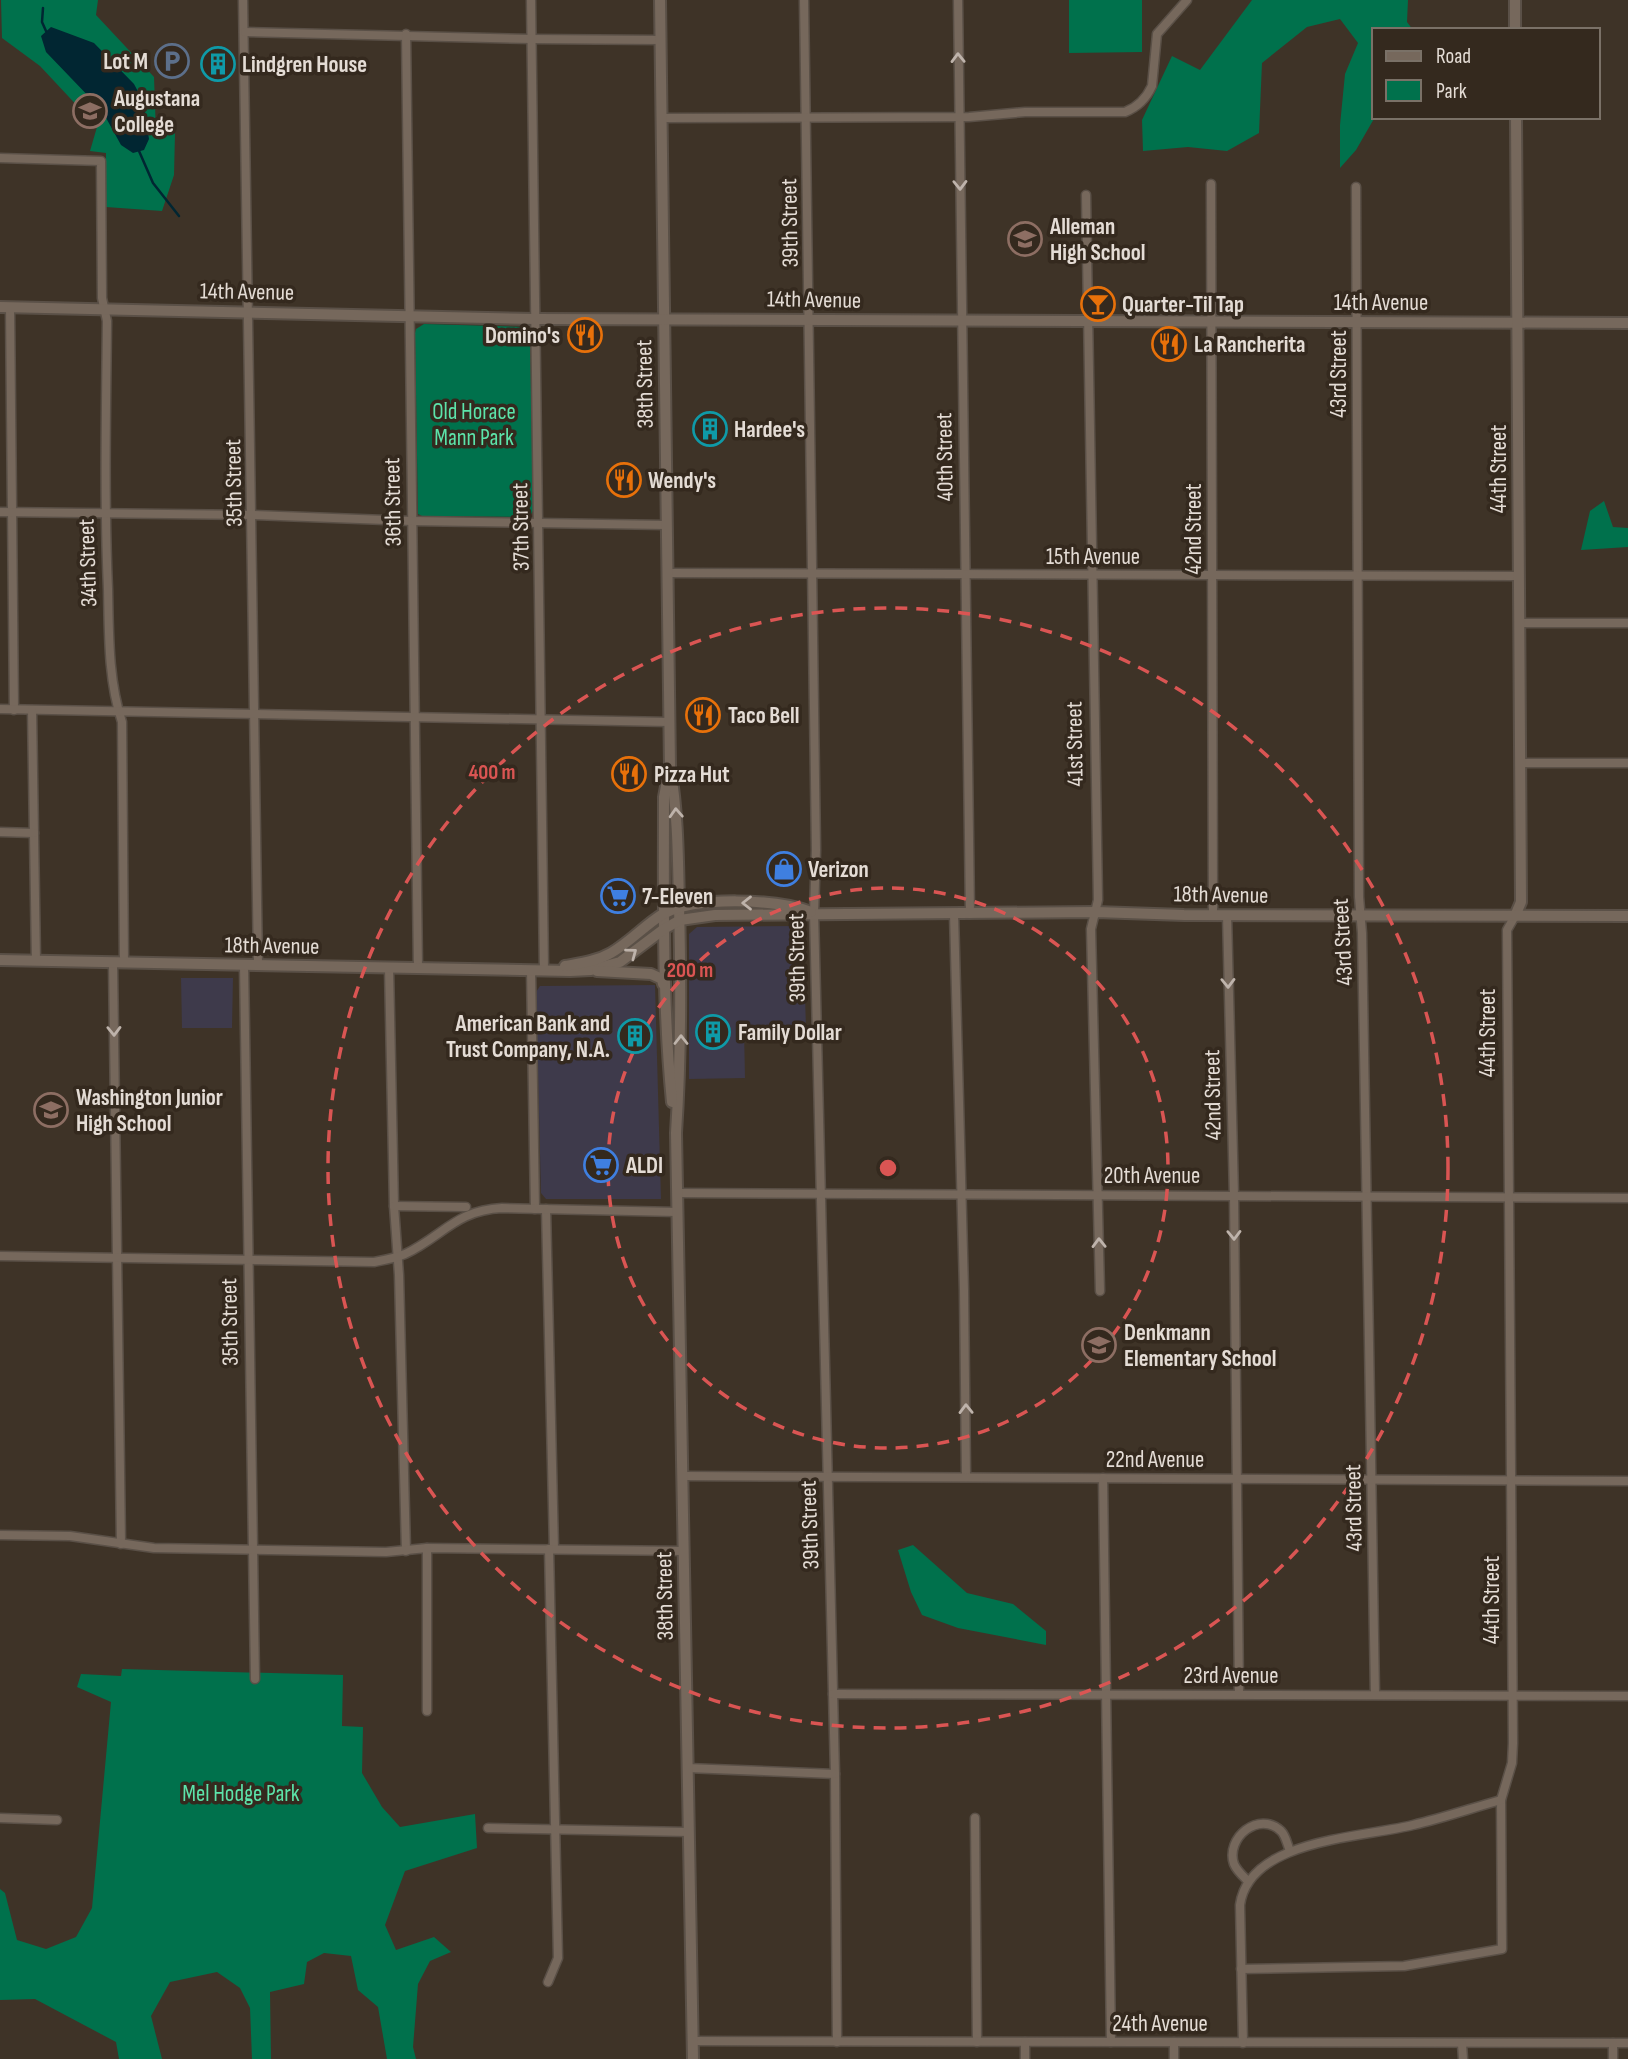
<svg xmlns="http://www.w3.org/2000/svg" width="1628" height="2059" viewBox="0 0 1628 2059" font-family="'Sofia Sans Condensed',sans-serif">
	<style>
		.commercial { fill: #3e3a4b }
		.green { fill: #00714c }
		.water { fill: #012632 }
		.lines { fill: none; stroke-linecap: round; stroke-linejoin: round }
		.stream { stroke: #012632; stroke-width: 2.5 }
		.minor-casing { stroke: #5a5047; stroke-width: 11 }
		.tertiary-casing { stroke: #5a5047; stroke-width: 14 }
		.minor { stroke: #76685c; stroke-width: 8 }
		.tertiary { stroke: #76685c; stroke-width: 10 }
		.oneway { stroke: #beb3ab }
		.ring { fill: none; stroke: #da5553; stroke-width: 3.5; stroke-dasharray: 12 9 }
		.labels { text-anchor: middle; stroke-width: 7; stroke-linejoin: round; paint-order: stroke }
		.poi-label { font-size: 23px; font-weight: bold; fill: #e4dcd5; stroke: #34291e; text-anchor: start }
		.street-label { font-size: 23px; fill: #e4dcd5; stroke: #34291e }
		.park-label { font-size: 23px; fill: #5ce4aa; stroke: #34291e }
		.centre { fill: #da5553; stroke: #34291e; stroke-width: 3.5 }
		.ring-label { font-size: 21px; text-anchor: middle; font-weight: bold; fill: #da5553; stroke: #34291e; stroke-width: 7; stroke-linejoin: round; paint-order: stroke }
	</style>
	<rect width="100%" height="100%" fill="#3e3327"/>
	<g class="commercial">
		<polygon points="799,926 803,930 806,1028 744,1029 745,1078 689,1079 689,934 697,927"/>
		<polygon points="181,978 233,978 232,1028 182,1028"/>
		<polygon points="655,985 661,1199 546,1199 541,1193 536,992 540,986"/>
	</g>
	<g class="green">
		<polygon points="1,0 98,0 96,15 154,77 156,133 175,133 174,175 162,211 106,207 106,153 90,151 97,127 40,66 2,38"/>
		<polygon points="1069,0 1142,0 1142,52 1069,53"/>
		<polygon points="1252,0 1408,0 1407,22 1413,30 1374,30 1375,117 1356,150 1340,168 1340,125 1345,74 1358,43 1340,19 1307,27 1262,63 1259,133 1227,151 1188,147 1143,151 1142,120 1172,56 1200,70"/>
		<polygon points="424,324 523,327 530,333 533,511 529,517 422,516 418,514 415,333 416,329"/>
		<polygon points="1604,501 1613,527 1628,528 1628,547 1581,550 1590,511"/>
		<polygon points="913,1545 967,1593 1013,1604 1046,1631 1046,1645 958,1628 922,1615 911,1592 898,1550"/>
		<polygon points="122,1669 343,1675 342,1726 363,1727 362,1773 382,1807 400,1827 475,1814 477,1848 405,1871 385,1925 396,1950 434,1937 451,1952 430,1961 418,1984 413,2047 416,2059 387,2059 378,2007 358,1990 351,1956 324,1953 307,1962 304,1984 270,1992 271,2059 252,2059 250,2008 240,1988 217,1972 170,1982 151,2016 162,2059 119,2059 116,2042 35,1999 0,2000 0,1889 5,1893 17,1940 46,1949 76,1937 92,1908 111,1702 77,1687 81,1674 121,1676"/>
	</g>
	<polygon class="water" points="51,27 94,43 134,84 143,101 149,139 144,150 133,153 121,145 105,116 94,102 46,52 41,36"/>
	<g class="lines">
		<g class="stream">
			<polyline points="43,8 42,22 46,31"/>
			<polyline points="139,151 153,183 179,216"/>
		</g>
		<g class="minor-casing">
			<g id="minor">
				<polyline points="243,0 258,965"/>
				<polyline points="531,0 544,970"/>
				<polyline points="804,0 816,850 814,913 835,1774 837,2042"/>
				<polyline points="958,0 970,914"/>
				<polyline points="245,32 532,39 661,40"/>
				<polyline points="406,34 418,969"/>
				<path d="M662,118l307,-1 56,-5h100c13,-5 21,-13 27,-26l5,-52 30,-34"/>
				<path d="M0,158l101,3 1,137 5,23c-1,89 -3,179 1,268 1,44 0,91 14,133l2,241"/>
				<polyline points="1211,184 1213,915"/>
				<polyline points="1356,187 1359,897 1362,933 1375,1694"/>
				<polyline points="1086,195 1098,900 1091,929 1100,1291"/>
				<polyline points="10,307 14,710"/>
				<polyline points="0,512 253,515 412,521 666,525"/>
				<polyline points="667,573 1518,576"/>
				<polyline points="1519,623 1628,623"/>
				<polyline points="0,709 669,722"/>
				<polyline points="32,710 36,961"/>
				<polyline points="1520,763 1628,763"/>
				<polyline points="0,832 34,833"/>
				<polyline points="954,914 964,1290 966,1477"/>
				<polyline points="1227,915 1234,1195 1239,1694"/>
				<polyline points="113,963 121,1544"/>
				<polyline points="244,965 255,1679"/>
				<polyline points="389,968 394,1206 399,1275 406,1551"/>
				<polyline points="531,970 535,1209"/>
				<polyline points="677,1193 1628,1198"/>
				<polyline points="394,1206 466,1207"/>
				<polyline points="546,1209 554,1549"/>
				<path d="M0,1256l374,6c10,-2 22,-4 31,-8 38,-18 51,-44 97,-46l175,4"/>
				<polyline points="683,1476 1628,1481"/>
				<polyline points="1103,1478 1111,2042"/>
				<polyline points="0,1535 70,1536 154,1548 386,1552 427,1548 684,1551"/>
				<polyline points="427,1548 427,1711"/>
				<polyline points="833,1694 1628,1696"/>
				<polyline points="687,1768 835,1774"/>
				<polyline points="0,1818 57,1820"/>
				<polyline points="975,1818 977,2042"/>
				<polyline points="488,1828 689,1832"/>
				<path d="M1248,1881c-5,-5 -11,-10 -14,-17 -9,-26 25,-54 47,-33 5,5 6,13 9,20"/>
				<polyline points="1241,1969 1404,1966 1502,1949 1501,1800 1512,1763 1513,1743 1507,930 1515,916"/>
				<polyline points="548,1982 558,1958 549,1549"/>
				<polyline points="692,2041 1628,2043"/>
				<polyline points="1025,2042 1025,2059"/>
				<polyline points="1174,2042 1174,2059"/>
				<path d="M1243,2043l-3,-138c9,-66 121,-67 173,-80 30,-7 59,-17 88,-25"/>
				<polyline points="1462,2044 1463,2059"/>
				<polyline points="1613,2059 1613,2043"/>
			</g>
		</g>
		<g class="tertiary-casing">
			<g id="tertiary">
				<path d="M660,0l10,767c8,46 8,93 9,140 2,75 2,150 -3,226l17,926"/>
				<polyline points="1515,0 1515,30"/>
				<polyline points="0,307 535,319 1628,323"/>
				<path d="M668,776l-4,21c0,102 -2,203 8,305"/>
				<polyline points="1515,916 1521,902 1516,117"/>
				<polyline points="0,960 570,971 591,970 620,962 664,929 680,920 715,915 1096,912 1184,915 1628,916"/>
				<path d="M565,966c16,-3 32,-5 46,-13 19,-11 34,-28 52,-39 33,-18 114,-15 148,-2"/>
				<polyline points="597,971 651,974 662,979 663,984"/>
			</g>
		</g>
		<use href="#minor" class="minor"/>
		<use href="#tertiary" class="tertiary"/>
	</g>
	<defs><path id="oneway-chevron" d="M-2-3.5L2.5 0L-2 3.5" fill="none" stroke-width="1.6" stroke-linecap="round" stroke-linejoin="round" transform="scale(1.75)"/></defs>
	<g class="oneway">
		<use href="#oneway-chevron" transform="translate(958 58) rotate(-91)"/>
		<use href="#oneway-chevron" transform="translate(960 185) rotate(89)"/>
		<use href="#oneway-chevron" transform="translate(676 813) rotate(-93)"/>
		<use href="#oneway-chevron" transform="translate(747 903) rotate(-180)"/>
		<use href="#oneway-chevron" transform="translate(632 953) rotate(-37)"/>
		<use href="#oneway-chevron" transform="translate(1228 983) rotate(89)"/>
		<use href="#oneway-chevron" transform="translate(114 1031) rotate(89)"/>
		<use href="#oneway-chevron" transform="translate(681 1040) rotate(-90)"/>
		<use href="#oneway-chevron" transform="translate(1234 1235) rotate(89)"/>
		<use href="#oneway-chevron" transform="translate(1099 1243) rotate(-91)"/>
		<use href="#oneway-chevron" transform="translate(966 1409) rotate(-91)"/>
	</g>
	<g class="ring">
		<circle cx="888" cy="1168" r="280"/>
		<circle cx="888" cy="1168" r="560"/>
	</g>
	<defs>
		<g id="parking-ring" transform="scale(1.75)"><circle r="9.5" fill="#34291e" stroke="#5c6f8a" stroke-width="1.5"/><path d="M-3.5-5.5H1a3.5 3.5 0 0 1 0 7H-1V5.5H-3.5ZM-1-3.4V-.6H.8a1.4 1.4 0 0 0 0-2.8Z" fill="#5c6f8a"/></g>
		<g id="building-ring" transform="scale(1.75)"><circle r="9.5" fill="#34291e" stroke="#0f9aa8" stroke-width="1.5"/><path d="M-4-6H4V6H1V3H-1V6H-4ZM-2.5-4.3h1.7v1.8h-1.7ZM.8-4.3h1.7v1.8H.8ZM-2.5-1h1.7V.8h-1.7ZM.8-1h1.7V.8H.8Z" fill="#0f9aa8"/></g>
		<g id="university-ring" transform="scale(1.75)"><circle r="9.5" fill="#34291e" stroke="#8d6e63" stroke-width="1.5"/><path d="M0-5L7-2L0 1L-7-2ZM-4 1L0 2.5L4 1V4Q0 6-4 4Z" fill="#8d6e63"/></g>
		<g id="school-ring" transform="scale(1.75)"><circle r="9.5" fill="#34291e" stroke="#8d6e63" stroke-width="1.5"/><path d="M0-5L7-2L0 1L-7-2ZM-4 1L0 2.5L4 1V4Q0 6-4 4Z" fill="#8d6e63"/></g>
		<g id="bar-ring" transform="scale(1.75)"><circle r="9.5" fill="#34291e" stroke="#e8710a" stroke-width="1.5"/><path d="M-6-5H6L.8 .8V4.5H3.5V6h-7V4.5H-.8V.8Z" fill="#e8710a"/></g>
		<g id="restaurant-ring" transform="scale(1.75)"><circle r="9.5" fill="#34291e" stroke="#e8710a" stroke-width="1.5"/><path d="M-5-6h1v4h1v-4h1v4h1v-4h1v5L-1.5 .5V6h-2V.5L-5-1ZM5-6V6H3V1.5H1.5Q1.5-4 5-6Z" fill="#e8710a"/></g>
		<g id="shop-ring" transform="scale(1.75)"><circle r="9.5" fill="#34291e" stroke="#3f7fe0" stroke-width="1.5"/><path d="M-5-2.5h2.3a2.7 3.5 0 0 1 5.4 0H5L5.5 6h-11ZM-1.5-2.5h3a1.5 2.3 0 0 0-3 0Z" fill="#3f7fe0"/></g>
		<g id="supermarket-ring" transform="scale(1.75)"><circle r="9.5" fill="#34291e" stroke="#3f7fe0" stroke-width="1.5"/><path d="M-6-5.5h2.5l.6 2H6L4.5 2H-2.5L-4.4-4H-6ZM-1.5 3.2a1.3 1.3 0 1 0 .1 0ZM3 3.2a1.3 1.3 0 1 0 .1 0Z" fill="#3f7fe0"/></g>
	</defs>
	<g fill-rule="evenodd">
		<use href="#parking-ring" x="172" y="61"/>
		<use href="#building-ring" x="218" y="64"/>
		<use href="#university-ring" x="90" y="111"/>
		<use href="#school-ring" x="1025" y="239"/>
		<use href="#bar-ring" x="1098" y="304"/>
		<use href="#restaurant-ring" x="585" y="335"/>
		<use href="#restaurant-ring" x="1169" y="344"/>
		<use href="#building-ring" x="710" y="429"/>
		<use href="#restaurant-ring" x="624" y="480"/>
		<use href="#restaurant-ring" x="703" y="715"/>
		<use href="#restaurant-ring" x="629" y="774"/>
		<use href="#shop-ring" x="784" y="869"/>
		<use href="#supermarket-ring" x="618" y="896"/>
		<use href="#building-ring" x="713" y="1032"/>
		<use href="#building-ring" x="635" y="1036"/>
		<use href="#school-ring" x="51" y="1110"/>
		<use href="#supermarket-ring" x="601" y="1165"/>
		<use href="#school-ring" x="1099" y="1345"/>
	</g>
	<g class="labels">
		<g class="poi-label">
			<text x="148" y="69" text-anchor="end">Lot M</text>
			<text x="242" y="72">Lindgren House</text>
			<text x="114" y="106">Augustana<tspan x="114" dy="26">College</tspan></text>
			<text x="1050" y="234">Alleman<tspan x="1050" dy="26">High School</tspan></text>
			<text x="1122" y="312">Quarter-Til Tap</text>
			<text x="560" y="343" text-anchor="end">Domino's</text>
			<text x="1194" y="352">La Rancherita</text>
			<text x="734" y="437">Hardee's</text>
			<text x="648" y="488">Wendy's</text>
			<text x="728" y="723">Taco Bell</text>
			<text x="654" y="782">Pizza Hut</text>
			<text x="808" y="877">Verizon</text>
			<text x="642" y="904">7-Eleven</text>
			<text x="610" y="1031" text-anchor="end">American Bank and<tspan x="610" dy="26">Trust Company, N.A.</tspan></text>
			<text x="738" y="1040">Family Dollar</text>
			<text x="76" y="1105">Washington Junior<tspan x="76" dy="26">High School</tspan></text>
			<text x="626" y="1173">ALDI</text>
			<text x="1124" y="1340">Denkmann<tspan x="1124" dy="26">Elementary School</tspan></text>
		</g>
		<g class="street-label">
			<text transform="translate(789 223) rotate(-91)" y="8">39th Street</text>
			<text transform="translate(247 291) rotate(1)" y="8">14th Avenue</text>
			<text transform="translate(814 299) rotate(1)" y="8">14th Avenue</text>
			<text x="1381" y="310">14th Avenue</text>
			<text transform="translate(1338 374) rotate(-90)" y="8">43rd Street</text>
			<text transform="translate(644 384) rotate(-91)" y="8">38th Street</text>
			<text transform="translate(944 457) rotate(-91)" y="8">40th Street</text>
			<text transform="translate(1498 469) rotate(-90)" y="8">44th Street</text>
			<text transform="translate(233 483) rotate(-91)" y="8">35th Street</text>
			<text transform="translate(392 502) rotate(-91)" y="8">36th Street</text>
			<text transform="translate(520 527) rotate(-91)" y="8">37th Street</text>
			<text transform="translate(1193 529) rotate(-90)" y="8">42nd Street</text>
			<text x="1093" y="564">15th Avenue</text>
			<text transform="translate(87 563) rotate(-92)" y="8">34th Street</text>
			<text transform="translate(1074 744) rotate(-91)" y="8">41st Street</text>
			<text transform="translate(1221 894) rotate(1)" y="8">18th Avenue</text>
			<text transform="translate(1342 942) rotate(-93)" y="8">43rd Street</text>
			<text transform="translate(272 945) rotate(1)" y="8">18th Avenue</text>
			<text transform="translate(796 958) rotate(-91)" y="8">39th Street</text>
			<text transform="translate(1487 1033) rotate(-90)" y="8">44th Street</text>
			<text transform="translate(1212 1095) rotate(-91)" y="8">42nd Street</text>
			<text x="1152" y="1183">20th Avenue</text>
			<text transform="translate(229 1322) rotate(-91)" y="8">35th Street</text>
			<text x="1155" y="1467">22nd Avenue</text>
			<text transform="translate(1353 1508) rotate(-91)" y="8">43rd Street</text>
			<text transform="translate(809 1525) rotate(-92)" y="8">39th Street</text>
			<text transform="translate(664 1596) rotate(-91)" y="8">38th Street</text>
			<text transform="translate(1491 1600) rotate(-90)" y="8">44th Street</text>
			<text x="1231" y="1683">23rd Avenue</text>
			<text x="1160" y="2031">24th Avenue</text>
		</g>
		<g class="park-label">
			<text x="474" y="419">Old Horace<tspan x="474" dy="26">Mann Park</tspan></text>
			<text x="241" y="1801">Mel Hodge Park</text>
		</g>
	</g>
	<circle cx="888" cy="1168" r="10" class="centre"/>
	<g class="ring-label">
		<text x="492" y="779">400 m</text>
		<text x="690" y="977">200 m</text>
	</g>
	<rect x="1372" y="28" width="228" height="91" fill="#34291e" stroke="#7a7167" stroke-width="2"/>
	<rect x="1386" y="51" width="35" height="10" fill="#76685c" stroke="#7a7167" stroke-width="2"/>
	<text x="1436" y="63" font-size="21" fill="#e4dcd5">Road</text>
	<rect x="1386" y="80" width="35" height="21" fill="#00714c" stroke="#7a7167" stroke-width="2"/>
	<text x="1436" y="98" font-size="21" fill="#e4dcd5">Park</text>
</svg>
